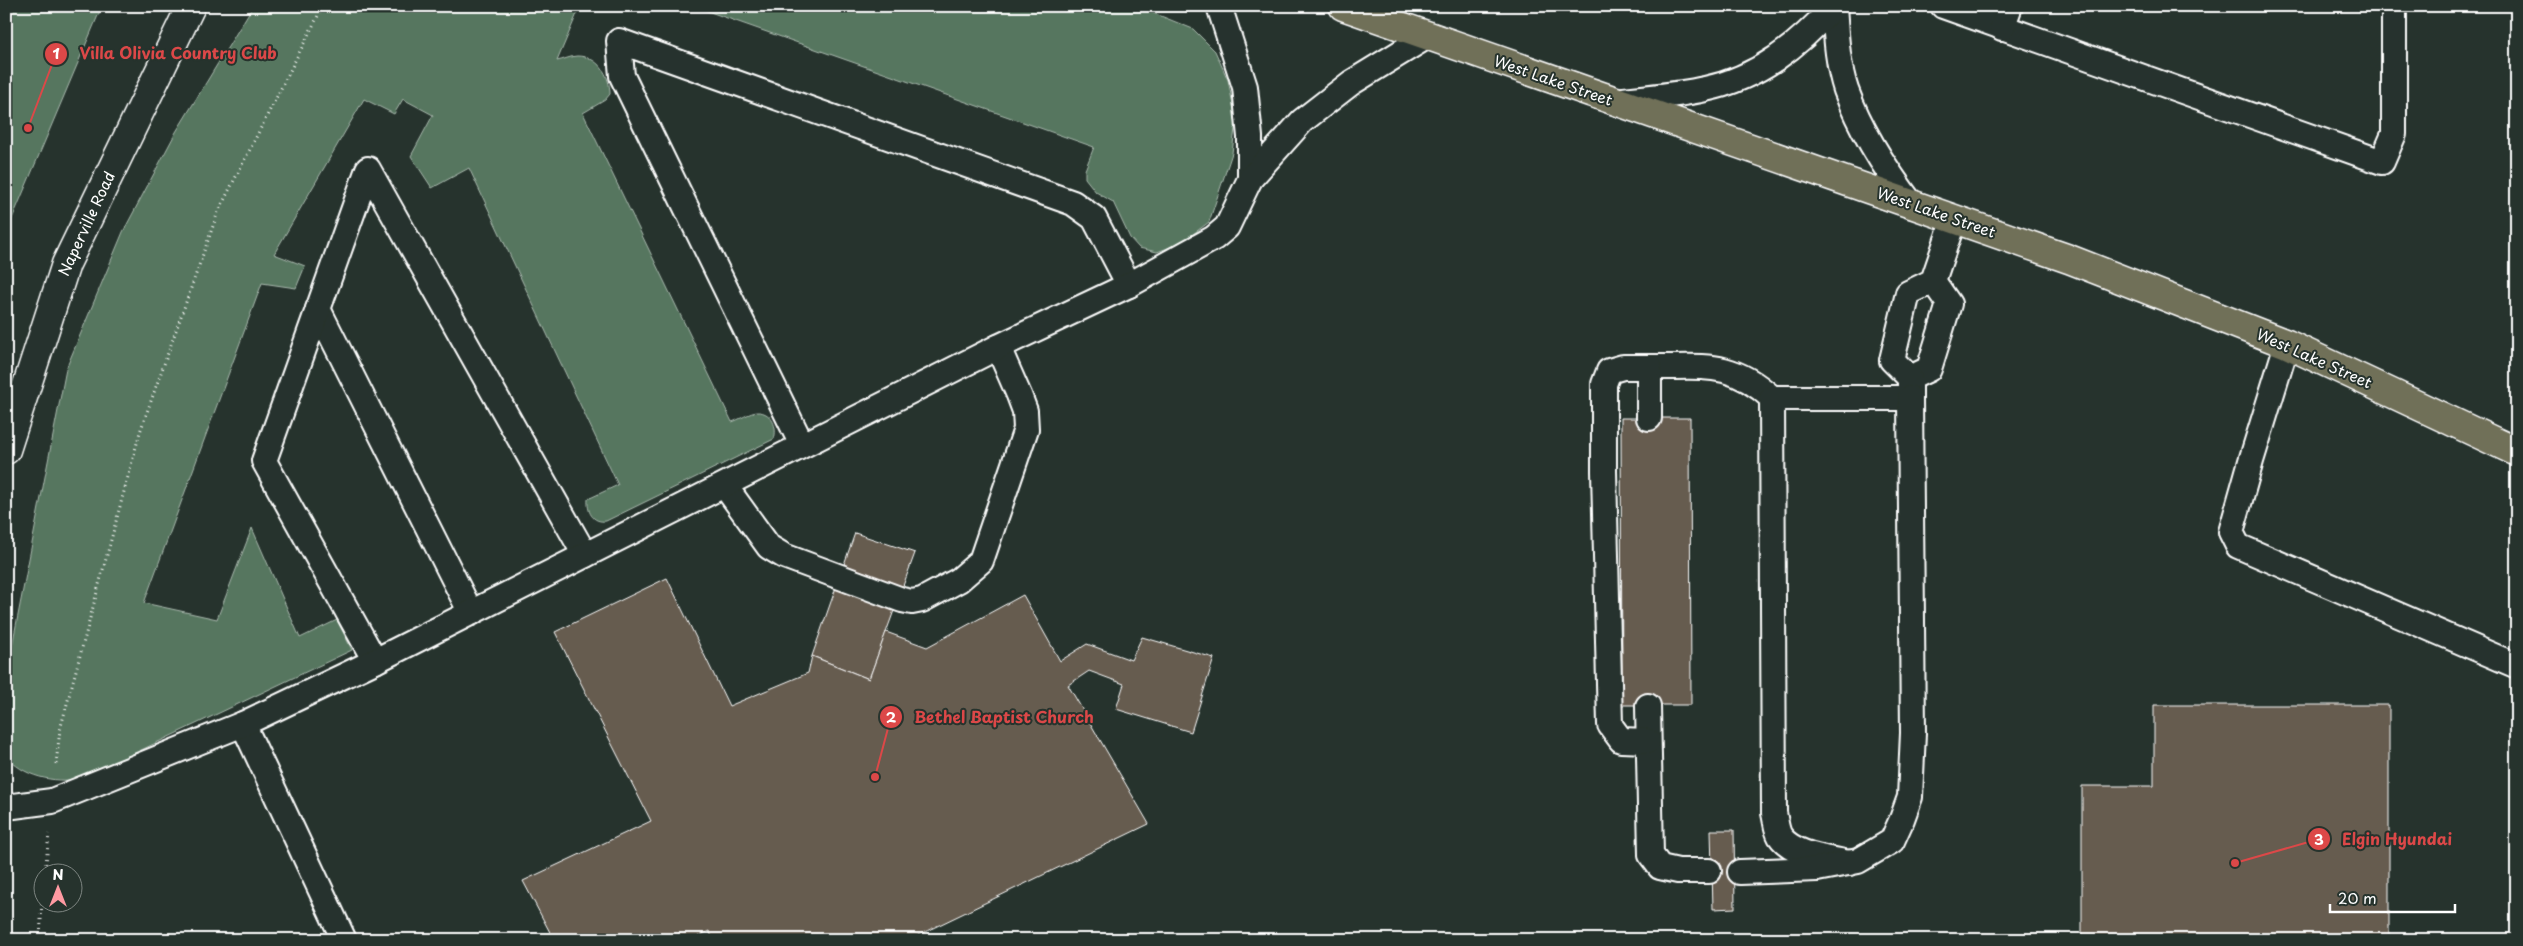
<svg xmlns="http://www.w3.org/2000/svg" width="2523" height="946" viewBox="0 0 2523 946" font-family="'Playpen Sans',sans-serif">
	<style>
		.green { fill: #56765f; stroke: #aabaaf }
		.building { fill: #665c50; stroke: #fff }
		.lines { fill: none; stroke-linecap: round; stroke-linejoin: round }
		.lane-casing { stroke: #fff; stroke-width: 28 }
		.secondary-casing { stroke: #fff; stroke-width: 31 }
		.highway-casing { stroke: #fff; stroke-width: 31 }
		.path { stroke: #fff; stroke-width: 3; stroke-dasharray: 1 4; stroke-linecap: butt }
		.lane { stroke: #26332d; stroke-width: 24 }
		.secondary { stroke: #26332d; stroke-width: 28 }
		.highway { stroke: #706f59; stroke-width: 28 }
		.labels { text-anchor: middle; stroke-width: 4; stroke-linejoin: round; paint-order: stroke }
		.street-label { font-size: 15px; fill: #fff; stroke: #26332d }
		.leader { fill: none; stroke: #dc4848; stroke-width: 2 }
		.callout-dot { fill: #dc4848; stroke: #26332d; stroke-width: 2 }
		.mark-label { font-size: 15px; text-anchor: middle; font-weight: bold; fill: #fff }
		.callout-label { font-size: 16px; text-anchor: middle; font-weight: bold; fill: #dc4848; stroke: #26332d; stroke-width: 4; stroke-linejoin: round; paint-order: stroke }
	</style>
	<rect width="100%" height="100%" fill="#26332d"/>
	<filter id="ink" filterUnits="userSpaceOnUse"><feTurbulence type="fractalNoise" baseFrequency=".02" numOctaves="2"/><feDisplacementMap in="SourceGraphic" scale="10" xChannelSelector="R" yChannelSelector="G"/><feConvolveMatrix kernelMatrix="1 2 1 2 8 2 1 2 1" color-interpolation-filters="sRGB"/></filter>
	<g filter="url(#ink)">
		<g class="green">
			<polygon points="6,6 102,6 6,233"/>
			<path d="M253,6h346l-1,4 -19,-1 -22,52c6,-1 14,-5 20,-5 21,0 33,19 33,38l-5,6 -22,13 149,309c7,-2 18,-10 26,-10 14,0 20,16 16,27l-168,82c-14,2 -19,-10 -18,-22l30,-14 -149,-317 -37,20 -21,-32 22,-41 -30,-16 -9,15 -30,-15 -90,155 31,12 -9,22 -34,-5 -118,320 73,16 35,-91 48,110 37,-18 15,30 -272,129c-26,4 -58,-2 -74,-24v-78l60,-308 57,-137 53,-100z"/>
			<polygon points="693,6 1136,6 1193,29 1215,51 1228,80 1236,120 1232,153 1209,222 1181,243 1157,252 1139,248 1130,238 1113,202 1096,192 1085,178 1085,170 1094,147"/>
		</g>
		<g class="building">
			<polygon points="1621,418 1690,418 1691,705 1622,705"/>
			<polygon points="855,533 915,553 869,679 812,656"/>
			<polygon points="667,578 729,706 808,673 812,656 869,679 886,632 927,647 1023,595 1060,661 1087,644 1131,660 1142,637 1214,658 1191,732 1116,709 1124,684 1089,671 1068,685 1149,824 908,940 714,940 709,931 690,940 554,940 523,881 651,821 555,632"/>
			<polygon points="2154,705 2389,705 2389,940 2082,940 2082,786 2154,786"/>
			<polygon points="1711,830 1734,830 1735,908 1713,909"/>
		</g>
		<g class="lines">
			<g class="lane-casing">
				<g id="lane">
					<polyline points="1219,6 1245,87 1250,137 1250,179"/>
					<path d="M1834,6c2,28 3,57 12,84 15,42 40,80 67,116"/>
					<polyline points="1943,6 2382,162 2394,134 2394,6"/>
					<polyline points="2002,28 2010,6"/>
					<path d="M1614,101c30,-4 61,-5 91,-12 53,-11 93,-43 129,-83"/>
					<polyline points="318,309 471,613"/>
					<polyline points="2287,344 2251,461 2231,532 2238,546 2517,666"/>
					<polyline points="1910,378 1929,369 1949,304 1933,281"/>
					<path d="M1649,418v-51c54,1 80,-8 123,31"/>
					<polyline points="802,445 622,76 619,41 1073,203 1094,218 1129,285"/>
					<polyline points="725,486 769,547 784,556 902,600 912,602 922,600 959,580 981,561 1026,429 1025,411 1019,395 998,347"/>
					<polyline points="375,661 264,461 368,169 585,555"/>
					<polyline points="1648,706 1651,855 1660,867 1678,871 1709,871"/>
					<polyline points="243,724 344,940"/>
					<polyline points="1648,741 1621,740 1610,725 1604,471 1604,384 1609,371 1623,367 1649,367"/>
					<polyline points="6,807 52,801 243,724 375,661 998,347 1129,285 1214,238 1227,227 1250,179 1302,121 1351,83 1426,37"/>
					<path d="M1849,863c-21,-5 -56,-8 -69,-27 -4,-7 -4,-15 -6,-23l-2,-415h138v-20l-18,-18 16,-67 25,-12 21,-62"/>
					<polyline points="1740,872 1817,869 1858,861 1892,841 1902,819 1910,797 1913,733 1910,398"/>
				</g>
			</g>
			<g class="secondary-casing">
				<polyline id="secondary" points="6,450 66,264 191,6"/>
			</g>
			<g class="highway-casing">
				<polyline id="highway" points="1343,6 2069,259 2287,344 2517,452"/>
			</g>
			<g class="path">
				<polyline points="56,764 60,730 140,432 218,212 323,6"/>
				<polyline points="45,874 49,834"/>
				<polyline points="40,940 42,900"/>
			</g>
			<use href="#lane" class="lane"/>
			<use href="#secondary" class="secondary"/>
			<use href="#highway" class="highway"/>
		</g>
	</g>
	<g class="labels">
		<g class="street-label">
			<text transform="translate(1553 81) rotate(19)" y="5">West Lake Street</text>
			<text transform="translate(1936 213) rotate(19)" y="5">West Lake Street</text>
			<text transform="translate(87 224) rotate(-65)" y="5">Naperville Road</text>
			<text transform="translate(2314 359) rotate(24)" y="5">West Lake Street</text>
		</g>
	</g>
	<path class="leader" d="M28 128L56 54M875 777L891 717M2235 863L2319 839"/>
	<g class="callout-dot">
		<circle cx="28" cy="128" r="5"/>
		<circle cx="875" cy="777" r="5"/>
		<circle cx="2235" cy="863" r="5"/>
		<circle cx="56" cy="54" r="12"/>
		<circle cx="891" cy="717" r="12"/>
		<circle cx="2319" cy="839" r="12"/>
	</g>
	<g class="mark-label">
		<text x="56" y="59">1</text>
		<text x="891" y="723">2</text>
		<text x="2319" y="845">3</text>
	</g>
	<g class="callout-label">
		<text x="178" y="59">Villa Olivia Country Club</text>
		<text x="1004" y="723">Bethel Baptist Church</text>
		<text x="2397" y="845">Elgin Hyundai</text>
	</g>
	<rect width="2523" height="946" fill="none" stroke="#26332d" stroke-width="25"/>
	<rect x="12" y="12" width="2498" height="921" fill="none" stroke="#fff" stroke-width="2" filter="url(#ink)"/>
	<g transform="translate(58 888)"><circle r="24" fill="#26332d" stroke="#7d8581"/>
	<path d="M0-4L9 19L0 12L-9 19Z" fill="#ff9aa2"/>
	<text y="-8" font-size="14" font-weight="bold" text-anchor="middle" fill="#ffffff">N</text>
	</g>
	<path d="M2330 904v8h125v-8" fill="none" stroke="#ffffff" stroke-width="2.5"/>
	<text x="2338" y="904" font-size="15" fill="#ffffff" stroke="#26332d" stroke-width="4" paint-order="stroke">20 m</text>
</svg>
